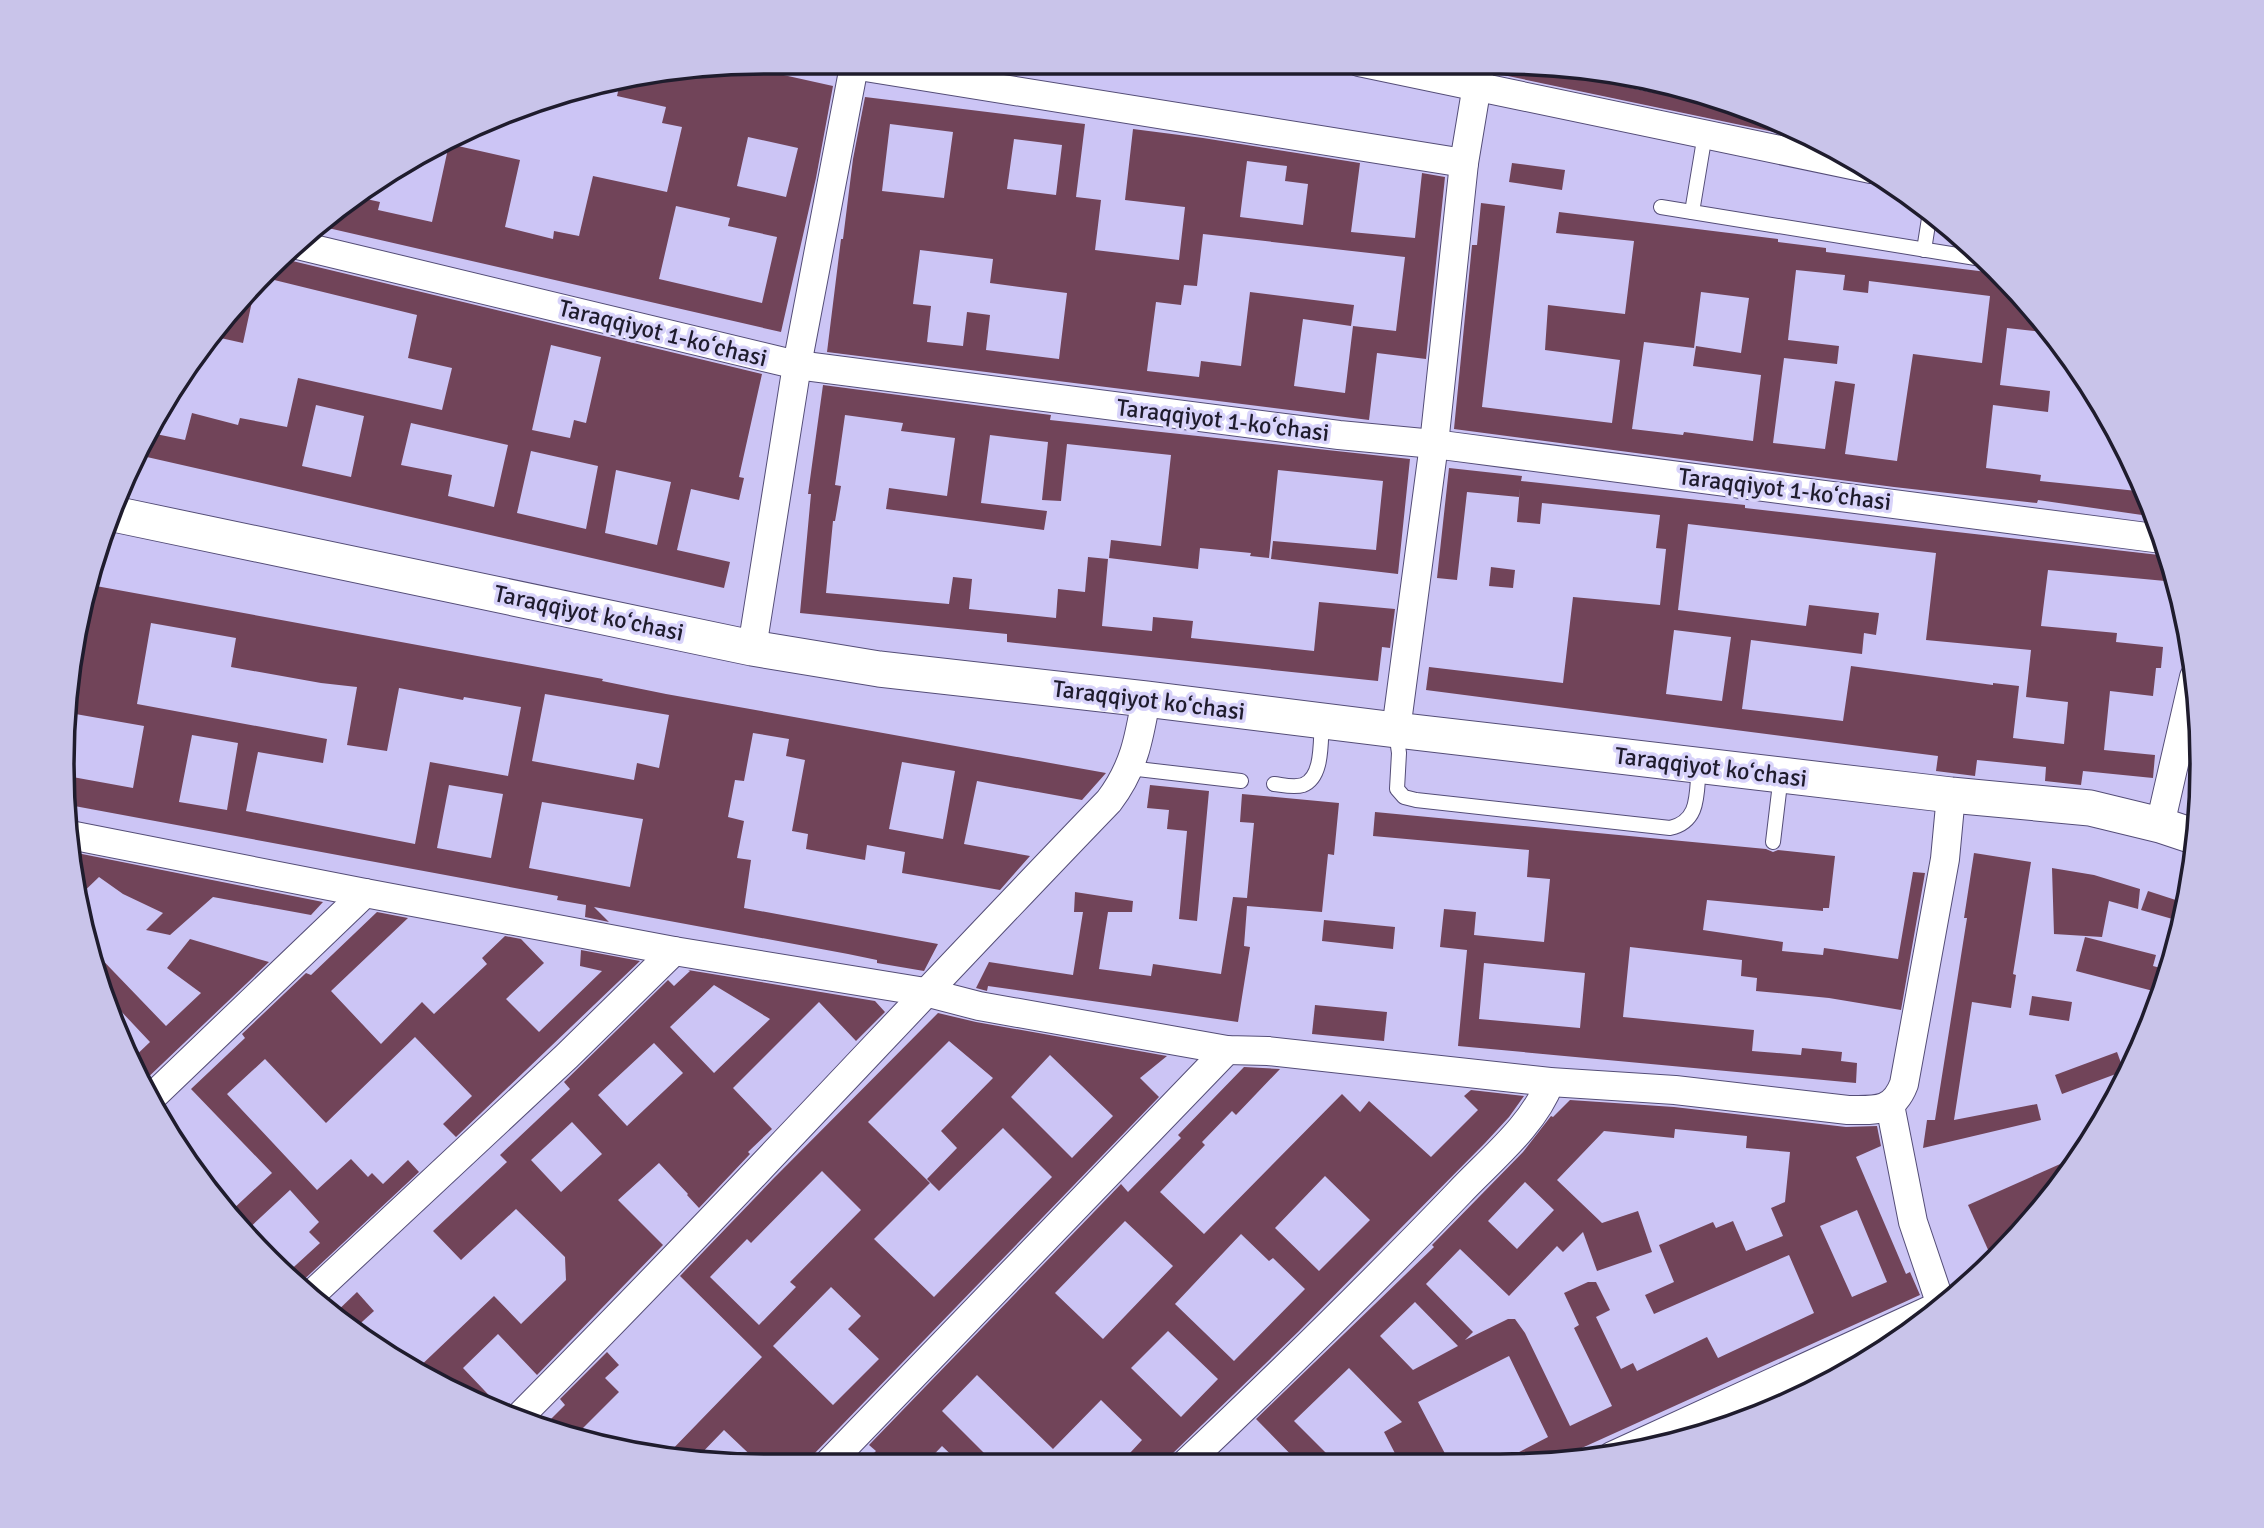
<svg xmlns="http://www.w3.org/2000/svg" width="2264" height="1528" viewBox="0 0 2264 1528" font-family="Signika,sans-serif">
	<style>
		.building { fill: #714459; fill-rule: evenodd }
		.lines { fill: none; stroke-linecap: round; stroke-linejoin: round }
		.service-casing { stroke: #544d77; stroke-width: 16 }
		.minor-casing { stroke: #544d77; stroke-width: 30 }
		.tertiary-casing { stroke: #544d77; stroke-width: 37 }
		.service { stroke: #fff; stroke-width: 14 }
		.minor { stroke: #fff; stroke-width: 28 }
		.tertiary { stroke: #fff; stroke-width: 35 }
		.labels { text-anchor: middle; stroke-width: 7; stroke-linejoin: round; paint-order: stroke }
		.street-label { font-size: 24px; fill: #1f1c2d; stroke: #d8d3fa }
		.rim { fill: none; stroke: #1f1c2d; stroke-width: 3.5 }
	</style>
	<rect width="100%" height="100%" fill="#ccc5f5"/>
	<g class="building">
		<polygon points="1506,62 1532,64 1531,67 1655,93 1700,100 1701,96 1811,134 1826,143 1503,75"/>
		<path d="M672,67h75l86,19 -17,92 -35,154 -466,-107 38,-29 27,6 -2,8 54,12 17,-78 71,16 -15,67 48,12 1,-8 25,5 14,-60 74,16 15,-65 -20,-4 4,-16 -49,-11 4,-17zM748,137l50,11 -12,49 -49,-11zM676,206l54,12 -2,8 49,11 -15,66 -103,-24z"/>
		<path d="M865,97l220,27 -9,73 25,3 -6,50 84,10 6,-53 -60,-7 8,-71 70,9 157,25 -9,69 64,6 7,-65 23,4 -19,182 -49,-6 -8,67 -542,-68 14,-113h2l10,-80zM890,124l63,8 -9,66 -62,-7zM1014,139l48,6 -6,50 -49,-6zM1247,161l40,5 -2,15 23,3 -5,41 -63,-8zM1203,234l202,23 -9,74 -43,-5 -8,67 -51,-7 9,-67 48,7 3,-21 -104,-13 -9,74 -40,-5 -2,16 -52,-6 9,-69 25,3 3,-20 13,1zM920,250l73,9 -3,24 77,10 -8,66 -73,-9 4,-35 -23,-3 -4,34 -36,-4 4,-36 -18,-2z"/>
		<polygon points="1512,163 1565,170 1562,190 1509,182"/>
		<path d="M1481,203l24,3 -23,201 130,16 8,-63 -75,-10 3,-45 77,9 9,-73 -78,-8 3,-21 219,27v3l48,6v4l177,22 48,59 -44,-5 -7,57 50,6 -2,21 -55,-7 -7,63 55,7 -1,6 107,11 9,25 -118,-17 -1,3 -143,-16 -440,-58 18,-184h5zM1796,270l49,5 -2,15 25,3 1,-12 121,15 -8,67 -69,-9 -16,107 -52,-7 10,-70 -20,-3 -10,68 -52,-6 11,-85 53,6 2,-18 -51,-6zM1701,292l48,6 -8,55 -45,-7 -3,20 68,9 -8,66 -69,-9 -1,3 -51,-6 12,-87 50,6z"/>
		<path d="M280,258l482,116 -23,103 5,1 -5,22 -48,-11 -14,61 53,12 -6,26 -586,-133 13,-22 34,7 7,-27 46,12 2,-7 47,9 11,-49 144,32 10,-42 -44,-10 9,-43 -155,-38zM551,345l50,12 -15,66 -12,-3 -4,18 -38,-8zM316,405l48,11 -13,61 -49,-11zM411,423l97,22 -14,62 -46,-11 4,-21 -51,-10zM531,451l67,15 -12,63 -69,-16zM616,470l55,12 -14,63 -52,-12z"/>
		<polygon points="256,283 243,343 207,335 229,312"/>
		<polygon points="823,385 1051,415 1050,420 1410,459 1398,574 1271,559 1273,541 1376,550 1383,481 1278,470 1269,558 1250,556 1251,553 1200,548 1198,569 1109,558 1111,540 1161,546 1171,455 1067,444 1061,501 1042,500 1048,442 990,435 981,503 1047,511 1044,530 886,509 889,488 947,496 955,438 901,431 903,423 845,415 835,485 841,486 835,521 833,521 826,593 949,604 953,577 972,579 969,609 1056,618 1058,589 1085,592 1088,557 1108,559 1102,626 1152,631 1153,617 1193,621 1191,638 1314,651 1319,602 1395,609 1390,648 1382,647 1378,681 1007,642 1007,634 800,613 811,494 808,494"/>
		<path d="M1449,468l73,8 -1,5 224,24v3l423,48 8,26 -128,-12 -7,56 76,7 -1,9 47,5 -2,21h-5l-3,28 -43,-5 -6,59 51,5 -2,23 -70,-7 -2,14 -36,-4 1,-14 -69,-7 -2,16 -39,-5 2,-15 -512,-66 3,-23 134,16 10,-86 87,8 6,-56 -10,-1 4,-33 -118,-12 -2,21 -23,-2 3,-35 -1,10 -52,-5 -10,88 -20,-2zM1688,524l248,29 -10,87 105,10 -5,47 42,5 -4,42 -51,-6 6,-52 -26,-3v2l-142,-19 -8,55 -101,-12 9,-69 111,14 2,-21 12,2 3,-22 -70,-8 -3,21 -128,-16zM1674,630l57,7 -9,64 -56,-7z"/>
		<polygon points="1491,567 1515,570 1513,588 1489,586"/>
		<path d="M85,584l518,95 -1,2 64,13 440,79 -24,27 -105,-19 -13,63 66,12 -30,34 -98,-17 3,-21 -38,-7 -2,15 -59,-11 2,-15 -16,-3 13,-71 -19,-4 3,-17 -36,-6 -9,48 -9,-1 -7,37 16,4 -7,37 14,2 -7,48 194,36 -14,27 -47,-8v-3l-29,-6 -254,-47 15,15 -24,-5 1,-12 -29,-5 1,-4 -489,-91 -2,-29 66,12 11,-62 -80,-14zM151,623l85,15 -5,29 90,16 36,4 -10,58 40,6 12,-63 64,12 1,-3 57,10 -13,69 -78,-14 -15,82 -169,-33 12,-59 65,11 4,-24 -190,-35zM545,694l124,21 -10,53 -22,-5 -3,17 -102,-19zM192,735l46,8 -11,67 -48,-8zM902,762l53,9 -12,68 -54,-10zM449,785l54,9 -12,64 -54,-10zM542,802l101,17 -13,68 -101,-19z"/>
		<polygon points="1150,785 1209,791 1197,921 1179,919 1187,831 1167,829 1169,810 1147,808"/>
		<polygon points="1242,794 1339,803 1334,855 1328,854 1322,912 1247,906 1244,946 1250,947 1238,1022 988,986 987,991 976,988 989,962 1073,975 1083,912 1074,912 1075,892 1133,901 1132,912 1108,912 1099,969 1151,976 1153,964 1221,974 1233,897 1247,898 1254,823 1240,822"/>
		<path d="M1375,812l391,37 7,3 5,-2 57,6 -6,52h-6v3l-116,-11 -4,30 80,12 -1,9 41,4 1,-7 74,11 15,-87 12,1 -24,137 -72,-12 -73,-7 1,-13 -16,-2 1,-16 -112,-13 -7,70 131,13 -2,21 49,4 1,-7 40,4 -1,9 16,2 -1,20 -398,-37 9,-96 -27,-3 4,-38 32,3 -2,23 70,7 6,-63 -23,-2 2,-27 -156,-14zM1484,963l101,10 -5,55 -101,-9z"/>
		<polygon points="72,852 323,902 311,915 213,897 170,935 146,930 163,913 123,894 99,877 75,900"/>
		<polygon points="1974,853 2031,862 2013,974 2016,975 2011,1008 1972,1002 1954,1120 2037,1104 2041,1120 1923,1148 1927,1120 1935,1120 1967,918 1964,918"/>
		<polygon points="2052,868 2094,875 2140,889 2138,909 2109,901 2102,937 2054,934"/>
		<polygon points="2148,891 2188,904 2183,922 2141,910"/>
		<polygon points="377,912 408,918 331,991 381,1044 422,1002 434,1014 487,964 482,958 505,936 521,939 544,963 506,999 539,1032 602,971 580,966 581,950 640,961 456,1137 443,1124 472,1096 415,1037 326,1123 265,1059 227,1094 317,1190 351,1159 368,1177 372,1173 383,1184 408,1160 419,1172 296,1287 284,1276 320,1243 309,1232 319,1222 290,1190 245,1232 230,1212 272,1173 191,1089 245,1038 242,1034 306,973 311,975"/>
		<polygon points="1324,920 1395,927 1393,949 1322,941"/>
		<polygon points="2085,937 2156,955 2153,966 2168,970 2161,993 2076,971"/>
		<polygon points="190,939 269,962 140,1085 129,1062 150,1042 102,991 88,945 166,1026 201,993 167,968"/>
		<path d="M688,970l187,31 10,11 -29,29 -37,-39 -86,86 39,41 -24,23 2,2 -51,54 -12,-13 1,-1 -29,-31 -41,37 45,45 -126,130 -39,-41 -35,34 41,43 -51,-17 -38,-23 79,-75 27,28 45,-44 -1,-23 -49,-48 -55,51 -28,-29 74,-69 -7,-7 70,-66 -6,-7 104,-102 6,6 16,-15zM714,985l56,34 -56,54 -44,-46zM654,1043l29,30 -56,53 -29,-31zM572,1122l30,32 -41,38 -30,-32z"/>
		<polygon points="2032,996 2072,1002 2069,1021 2029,1015"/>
		<polygon points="1315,1005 1387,1012 1384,1041 1312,1034"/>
		<path d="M938,1013l38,9 191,34 -27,22 19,19 -346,358 -6,12 -45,-1 -38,-36 -29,30 -30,-3 97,-100 -82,-81 93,-97zM949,1041l44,37 -52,53 16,17 -30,31 12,12 64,-63 49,49 -118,120 -60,-58 56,-56 -62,-61zM1050,1055l63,61 -41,42 -61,-61zM822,1171l39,39 -71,72 6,5 -37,38 -49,-48 37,-38 4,4zM831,1287l30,29 -13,13 31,30 -46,46 -60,-59z"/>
		<polygon points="2117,1052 2124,1071 2062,1094 2055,1075"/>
		<path d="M1244,1067l36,2 -44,46 -4,-4 -30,31 3,3 -45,47 44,42 138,-140 18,18 9,-11 62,56 47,-47 -14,-14 7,-6 53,6 -15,21 -24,26 -187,189 -127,123 -6,12h-48l25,-27 -41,-40 -48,49 -76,-74 -35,36 56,56h-34l-22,-21 -20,21h-62l16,-16 -7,-6 252,-261 7,8 53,-54 -3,-3zM1325,1176l45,44 -51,51 -44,-43zM1125,1221l48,45 -70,73 -48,-46zM1241,1234l28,27 4,-3 32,31 -71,72 -59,-57zM1168,1331l50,48 -37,38 -50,-49z"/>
		<path d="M1570,1100l104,7 172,20 31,-1 4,20 -25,11 50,117 4,-2 10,23 -367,166 -63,6 58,-30 -39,-81 -91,46 34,65h-50l-18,-35 18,-10 -53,-54 -55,53 46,46h-37l-47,-48 178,-172 -2,-2 91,-93 28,-36 2,1zM1675,1129l72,7 -1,12 44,4 -5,50 -14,6 12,28 -37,15 -13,-30 -17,7 -3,-6 -54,23 15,37 -29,13 9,19 135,-59 25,58 -96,45 -11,-21 -70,34 -4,-8 -12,6 -25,-52 14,-7 -14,-28h-8l-24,11 15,32 -5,3 38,78 -42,20 -45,-93 -10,-14h-7l-43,21 8,-8 -47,-48 34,-35 49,47 48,-50 6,6 20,-20 14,39 55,-19 -14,-41 -36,12 -45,-43 47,-49 70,7zM1525,1182l29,28 -37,39 -29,-28zM1857,1210l30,72 -35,15 -32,-71zM1415,1302l43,44 -45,24 -33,-34z"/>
		<polygon points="2085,1153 1997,1261 1994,1263 1968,1205"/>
		<polygon points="357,1292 374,1311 352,1331 331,1317"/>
		<polygon points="607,1352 619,1365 605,1378 619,1392 575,1436 545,1425 565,1405 560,1399"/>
	</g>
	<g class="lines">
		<g class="service-casing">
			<g id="service">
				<polyline points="1661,207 1988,260"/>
				<polyline points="1692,212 1705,134"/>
				<polyline points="1924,250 1930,212"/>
				<path d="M1396,732l3,21 -2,36 7,8 12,3 254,28c31,-7 26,-36 29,-62"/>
				<polyline points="1129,768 1241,781"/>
				<path d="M1274,784c9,1 20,4 29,1 21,-8 17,-46 19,-64"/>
				<polyline points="1773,842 1781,775"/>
			</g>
		</g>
		<g class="minor-casing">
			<g id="minor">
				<polyline points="1359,62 1871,169"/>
				<polyline points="859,66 1464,163"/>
				<polyline points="293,244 797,365 1339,435 1434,444 2162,539"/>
				<polyline points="752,648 797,365 854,66"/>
				<polyline points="1396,730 1434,444 1464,163 1481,61"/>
				<polyline points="2160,825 2194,677"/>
				<path d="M70,835l295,58 309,58 251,41 54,14 248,44 41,1 282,31 125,8 173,20c27,0 45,3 56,-26l41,-225 6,-64"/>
				<polyline points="148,1101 365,893"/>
				<polyline points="1890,1105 1913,1222 1941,1305"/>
				<polyline points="309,1297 567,1056 674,951"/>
				<path d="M519,1417c201,-202 393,-412 590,-616 25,-33 30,-62 37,-102"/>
				<polyline points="1612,1456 1941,1305 1941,1306"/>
				<polyline points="825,1467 1227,1050"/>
				<path d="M1182,1467c94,-89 187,-180 277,-274 31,-33 75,-68 91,-111"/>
			</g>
		</g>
		<g class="tertiary-casing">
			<polyline id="tertiary" points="109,513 752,648 879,669 1146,699 1396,730 1951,795 2090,808 2160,825 2196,837"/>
		</g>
		<use href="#service" class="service"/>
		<use href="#minor" class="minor"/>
		<use href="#tertiary" class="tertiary"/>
	</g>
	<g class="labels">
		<g class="street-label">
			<text transform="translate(663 333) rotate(14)" y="8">Taraqqiyot 1-koʻchasi</text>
			<text transform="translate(1223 420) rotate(7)" y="8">Taraqqiyot 1-koʻchasi</text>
			<text transform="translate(1785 489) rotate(7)" y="8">Taraqqiyot 1-koʻchasi</text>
			<text transform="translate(589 613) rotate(12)" y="8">Taraqqiyot koʻchasi</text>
			<text transform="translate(1149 700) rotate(7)" y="8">Taraqqiyot koʻchasi</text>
			<text transform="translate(1711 767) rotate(7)" y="8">Taraqqiyot koʻchasi</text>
		</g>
	</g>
	<path d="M0 0H2264V1528H0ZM764 74H1500A690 690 0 0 1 2190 764V764A690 690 0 0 1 1500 1454H764A690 690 0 0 1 74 764V764A690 690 0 0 1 764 74Z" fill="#c9c4ea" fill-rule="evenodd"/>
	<path class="rim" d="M764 74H1500A690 690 0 0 1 2190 764V764A690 690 0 0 1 1500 1454H764A690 690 0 0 1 74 764V764A690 690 0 0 1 764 74Z"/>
</svg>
